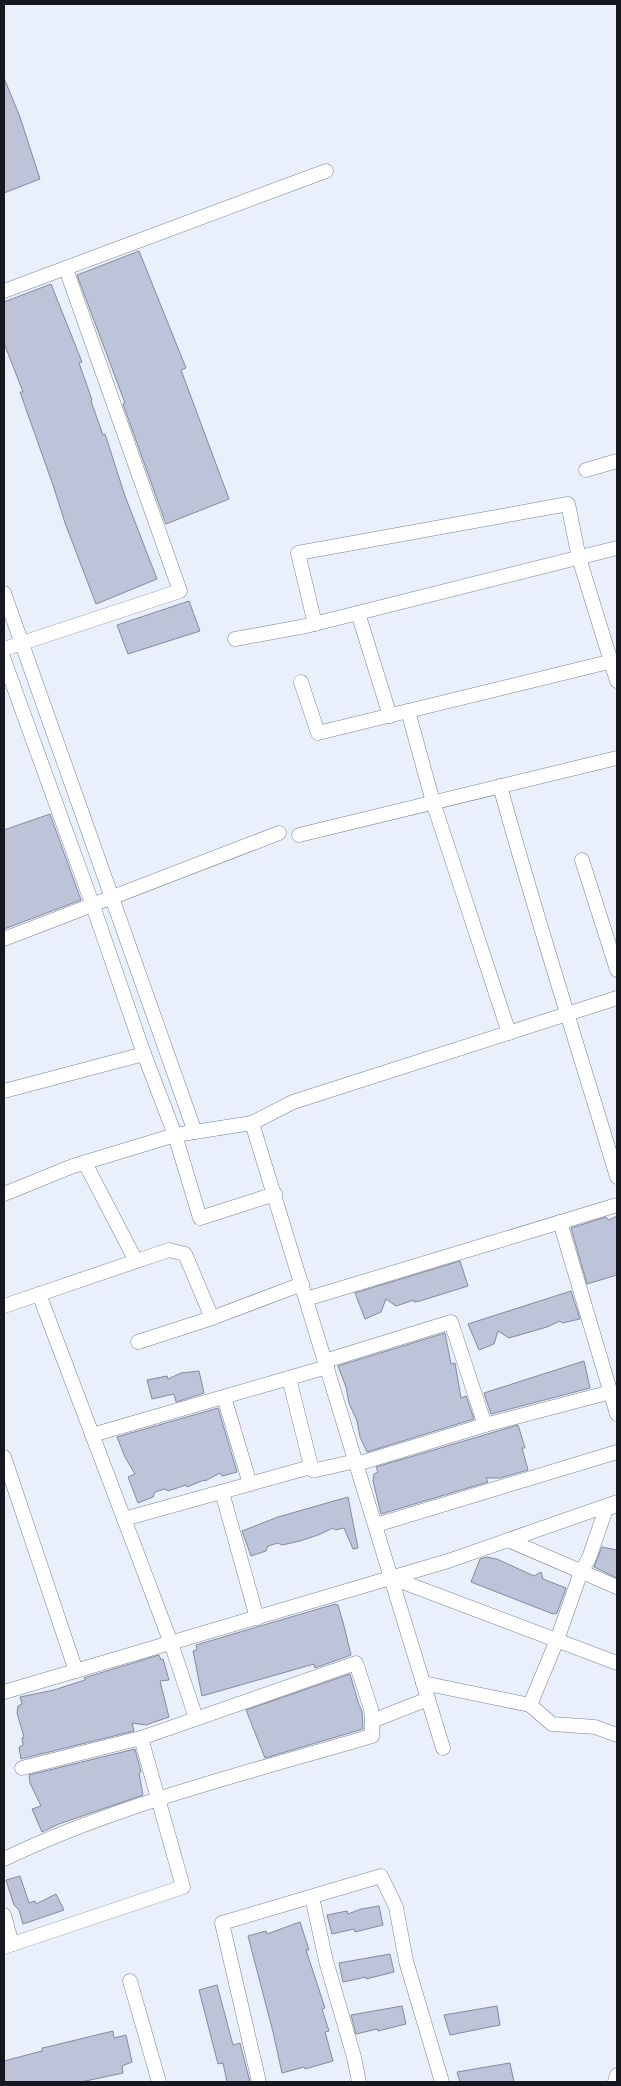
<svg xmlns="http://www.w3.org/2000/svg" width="621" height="2086" viewBox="0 0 621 2086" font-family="'PT Serif',serif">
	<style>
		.building { fill: #bdc4d9; stroke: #838a9e }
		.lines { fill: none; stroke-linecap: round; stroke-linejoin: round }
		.minor-casing { stroke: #7a8194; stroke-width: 15 }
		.minor { stroke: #fff; stroke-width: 14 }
	</style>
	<rect width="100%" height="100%" fill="#eaeffc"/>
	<g class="building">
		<polygon points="4,78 20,117 40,179 4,193"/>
		<polygon points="139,251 186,368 181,370 229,499 166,524 123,404 125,403 77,275"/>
		<polygon points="51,284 82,362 79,363 92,400 91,401 103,435 105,434 125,496 157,579 96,604 65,523 54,488 20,392 23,392 4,343 4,302"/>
		<polygon points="189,601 200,631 128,654 117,625"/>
		<polygon points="50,814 81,900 4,929 4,830"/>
		<polygon points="617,1216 617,1275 587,1284 571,1228 606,1217 609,1220"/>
		<polygon points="460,1261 468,1286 420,1301 414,1302 414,1300 396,1306 386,1299 381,1312 365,1319 355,1293"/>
		<polygon points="571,1291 580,1319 562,1323 560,1321 547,1327 509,1338 498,1331 494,1344 479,1350 468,1324"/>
		<polygon points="445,1333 451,1364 455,1363 461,1398 466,1396 474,1419 367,1452 360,1437 357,1421 349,1403 346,1387 338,1366"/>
		<polygon points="584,1361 590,1388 491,1414 484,1393"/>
		<polygon points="199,1371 204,1393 176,1402 174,1394 152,1399 147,1380 167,1376 168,1379 181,1373"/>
		<polygon points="218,1408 237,1472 222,1476 220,1473 205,1481 204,1480 187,1487 186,1485 168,1491 165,1489 155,1492 153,1497 138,1503 128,1477 135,1474 125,1457 117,1437"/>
		<polygon points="518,1425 525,1448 522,1448 528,1470 500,1478 486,1478 488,1482 381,1514 373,1481 374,1474 378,1472 376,1467"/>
		<polygon points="348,1497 358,1548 353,1549 344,1528 335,1530 333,1528 318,1535 300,1541 282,1545 278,1543 268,1546 266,1551 251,1556 242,1531 278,1517"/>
		<polygon points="602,1547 617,1550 617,1578 594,1567"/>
		<polygon points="486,1557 497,1559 534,1576 541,1572 543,1579 566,1588 557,1613 553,1614 471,1582 480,1559"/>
		<polygon points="335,1604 338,1605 344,1626 351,1655 315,1668 314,1664 202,1696 193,1651 197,1650 196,1645"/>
		<polygon points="159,1655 161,1660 163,1659 169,1680 160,1681 169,1717 146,1725 132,1723 134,1731 21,1759 19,1747 23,1745 22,1738 24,1737 17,1713 18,1706 22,1704 20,1697 54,1690 85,1680 84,1678"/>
		<polygon points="350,1674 359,1705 362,1711 363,1729 265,1758 246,1710"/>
		<polygon points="135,1749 141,1772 139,1773 143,1795 59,1824 42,1832 32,1809 41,1806 30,1783 29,1775"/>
		<polygon points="20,1876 29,1903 35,1901 36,1904 56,1894 64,1910 23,1924 19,1910 14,1905 6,1880"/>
		<polygon points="379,1906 383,1925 355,1932 354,1929 332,1934 327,1915 347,1911 348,1914 361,1909"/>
		<polygon points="300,1922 309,1950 306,1950 325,2008 322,2009 329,2031 325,2032 333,2061 305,2069 304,2067 282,2073 273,2032 248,1936 266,1931 267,1934"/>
		<polygon points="390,1954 394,1972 366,1979 366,1977 343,1982 339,1963"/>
		<polygon points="217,1985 233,2045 240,2043 250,2082 227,2082 223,2063 218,2064 199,1990"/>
		<polygon points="402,2006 406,2024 378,2031 377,2029 356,2034 351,2015"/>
		<polygon points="497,2006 500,2025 450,2035 444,2015"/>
		<polygon points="113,2031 114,2038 126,2035 132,2062 122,2066 123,2073 81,2082 4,2082 4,2061 42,2051 42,2048 47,2047"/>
		<polygon points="510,2063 514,2082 460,2082 457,2072"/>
	</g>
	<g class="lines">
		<g class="minor-casing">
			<g id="minor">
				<polyline points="4,291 326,171"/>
				<polyline points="586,470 617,461"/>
				<polyline points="4,593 195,1132"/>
				<polyline points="358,613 390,716"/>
				<polyline points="315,624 298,553 568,504 579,558 617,681"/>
				<polyline points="235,639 306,626 617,548"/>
				<polyline points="4,649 180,591 66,269"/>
				<polyline points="4,660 93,906 144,1054 175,1135 200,1218 275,1194"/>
				<polyline points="301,682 318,733 617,660"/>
				<polyline points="408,711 433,802 509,1033"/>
				<path d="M500,786c36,131 78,261 117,391"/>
				<polyline points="299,835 617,758"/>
				<polyline points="582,860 617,970"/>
				<polyline points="4,939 279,833"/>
				<polyline points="4,1091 144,1054"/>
				<polyline points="252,1123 443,1748"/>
				<polyline points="85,1163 136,1261"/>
				<polyline points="4,1194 73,1166 175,1135 252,1123 293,1102 617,998"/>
				<polyline points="560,1222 617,1414"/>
				<polyline points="39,1294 171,1643 196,1718"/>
				<polyline points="306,1299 617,1205"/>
				<polyline points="4,1306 169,1250 185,1254 212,1318"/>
				<polyline points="138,1342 212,1318 302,1284"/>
				<polyline points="325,1361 451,1322 485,1425"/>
				<polyline points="289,1378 312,1470"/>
				<polyline points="224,1397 250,1484"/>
				<polyline points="92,1435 327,1367"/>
				<polyline points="4,1457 76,1671"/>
				<polyline points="357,1464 485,1425 611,1392"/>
				<polyline points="222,1492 257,1618"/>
				<polyline points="124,1519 307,1468 316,1470 356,1461"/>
				<polyline points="376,1525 617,1452"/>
				<polyline points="508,1540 617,1587"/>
				<polyline points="392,1578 617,1663"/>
				<polyline points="423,1683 530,1705 552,1724 595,1727 617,1735"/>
				<polyline points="4,1692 448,1561 617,1502"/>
				<polyline points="530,1705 557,1640 581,1572 589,1558 607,1506 612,1507"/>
				<polyline points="22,1768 141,1738"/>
				<path d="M4,1859c114,-55 246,-87 368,-123v-15"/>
				<polyline points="312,1897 326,1961 354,2057 359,2082"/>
				<polyline points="4,1915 12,1944"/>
				<polyline points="4,1947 183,1887 141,1738 356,1663 371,1709 372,1721 428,1699"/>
				<polyline points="130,1981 159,2082"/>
				<polyline points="259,2082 222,1923 381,1876 396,1907 406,1961 442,2082"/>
				<polyline points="615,2082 617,2075"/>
			</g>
		</g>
		<use href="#minor" class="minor"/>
	</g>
	<rect width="621" height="2086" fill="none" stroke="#15181f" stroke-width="10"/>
</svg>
